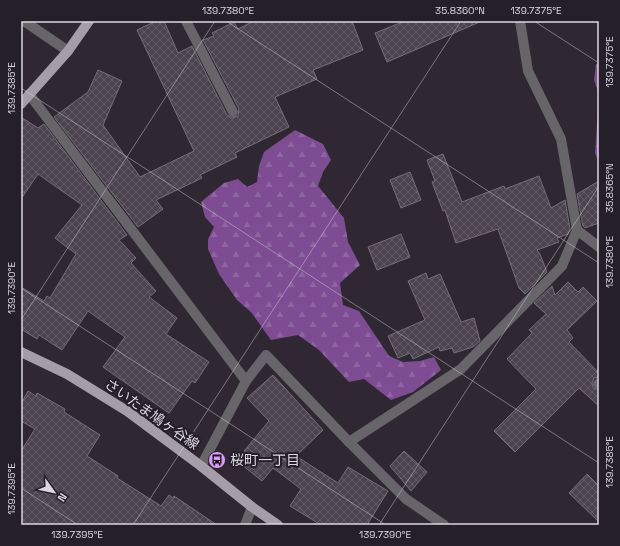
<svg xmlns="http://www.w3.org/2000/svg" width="620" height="546" viewBox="0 0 620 546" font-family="'Space Grotesk','Noto Sans JP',sans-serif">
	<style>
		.forest { fill: url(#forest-firs) }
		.building { fill: url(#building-cross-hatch); stroke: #766d79 }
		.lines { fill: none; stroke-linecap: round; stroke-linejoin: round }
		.minor { stroke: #68656a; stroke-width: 10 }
		.major { stroke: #a59ea9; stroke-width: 10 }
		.ticks { fill: none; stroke: #dcd8de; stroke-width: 1; stroke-opacity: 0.45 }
		.labels { text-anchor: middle; stroke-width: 4; stroke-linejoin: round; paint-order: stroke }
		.street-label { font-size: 14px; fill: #dcd8de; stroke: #251f29 }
		.poi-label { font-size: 14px; fill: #dcd8de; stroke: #251f29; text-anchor: start }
		.neatline { fill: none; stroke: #dcd8de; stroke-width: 1.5 }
		.ticks-label { font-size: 10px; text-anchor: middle; fill: #dcd8de }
	</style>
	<defs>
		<pattern id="forest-firs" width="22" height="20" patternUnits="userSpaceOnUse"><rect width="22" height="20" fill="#7d4c92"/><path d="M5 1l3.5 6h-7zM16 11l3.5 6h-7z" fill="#8f65a1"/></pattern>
		<pattern id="building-cross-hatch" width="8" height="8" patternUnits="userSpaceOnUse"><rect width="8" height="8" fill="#4b434e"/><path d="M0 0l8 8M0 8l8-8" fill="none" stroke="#645d67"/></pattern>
	</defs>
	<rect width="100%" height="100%" fill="#2f2833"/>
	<g class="forest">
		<polygon points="596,64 599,64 599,163 595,153 599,94 594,80"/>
		<polygon points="295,130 323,144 331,160 323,172 318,186 344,218 348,242 360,265 340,283 343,305 359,311 389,356 403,362 420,361 434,357 441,370 413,392 391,400 364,379 349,382 319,350 298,335 271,340 251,312 237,300 219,274 208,249 208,239 214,227 205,217 201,202 224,183 238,179 247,187 257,182 259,166 264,152"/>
	</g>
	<g class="building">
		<polygon points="156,21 164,21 178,53 192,46 227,115 232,118 238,116 239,109 203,40 214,36 212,33 234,22 238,29 254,21 352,21 363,50 313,70 317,79 275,97 289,127 235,153 237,157 200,175 202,178 156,200 163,209 138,227 54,117 88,92 98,70 122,81 103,125 140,177 194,151 137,30"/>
		<polygon points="405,21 482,21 387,62 375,33"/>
		<polygon points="21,117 38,128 44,124 127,235 119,240 136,258 131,263 156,291 149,297 177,318 166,334 209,362 195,383 192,381 169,413 103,367 125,337 88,311 62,350 39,335 37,339 21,329 21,287 44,301 47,296 50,298 76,254 55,238 82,205 38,174 21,199"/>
		<polygon points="443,154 462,202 504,186 505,189 539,176 551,208 565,200 570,229 568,234 557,238 559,242 537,250 540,254 547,272 525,294 519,288 498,229 456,243 445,210 443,211 432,182 435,181 427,160"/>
		<polygon points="410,172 421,200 401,208 390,180"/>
		<polygon points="599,181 599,223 585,228 583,226 577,194"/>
		<polygon points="401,234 410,257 377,270 368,247"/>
		<polygon points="426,273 428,279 440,274 461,322 474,318 480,341 473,347 454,353 452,348 440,351 439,347 413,359 410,353 398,358 388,336 425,320 408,281"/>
		<polygon points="568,282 578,292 583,287 597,301 567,330 573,338 569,342 599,373 599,377 594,378 592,383 593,388 599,390 599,406 579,388 515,452 494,431 536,389 507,359 532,333 529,330 546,314 534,303 552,286 555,295"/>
		<polygon points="273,375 323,430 296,456 338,483 348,467 388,491 367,525 321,525 290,506 301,489 273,468 262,481 241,464 248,455 244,451 269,421 247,398"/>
		<polygon points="28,391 36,396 37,393 65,409 64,412 100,435 87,456 118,476 117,478 161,506 169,495 173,498 174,496 217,525 21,525 21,451 35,429 21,421 21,404"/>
		<polygon points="404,451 427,472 411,491 390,466"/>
		<polygon points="587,474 599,486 599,522 569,493"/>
	</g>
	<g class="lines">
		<g class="minor">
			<polyline points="24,21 68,51"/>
			<polyline points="186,21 233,112"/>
			<polyline points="29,94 246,381"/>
			<polyline points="577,230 599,247"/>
			<polyline points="598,384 599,383"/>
			<polyline points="201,466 246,381 266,355 349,442"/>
			<polyline points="245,525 252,507"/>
			<polyline points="444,525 406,499 349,442 461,369 562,266 577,230 561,139 528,71 520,21"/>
		</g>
		<g class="major">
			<polyline points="21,104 68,51 89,21"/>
			<polyline points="21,352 67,374 127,411 201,466 252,507 278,525"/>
		</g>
	</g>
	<path class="ticks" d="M226,21l373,242M534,21l65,42M21,88l578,375M21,288l365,237M21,320l194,-299M21,488l57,37M133,525l328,-504M379,525l220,-339"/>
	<defs>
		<g id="bus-disc" transform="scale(0.9)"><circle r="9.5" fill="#da9af6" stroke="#251f29"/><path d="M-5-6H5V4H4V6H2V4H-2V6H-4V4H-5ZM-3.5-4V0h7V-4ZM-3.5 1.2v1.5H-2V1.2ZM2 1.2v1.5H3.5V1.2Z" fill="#111"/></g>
	</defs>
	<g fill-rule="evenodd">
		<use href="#bus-disc" x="217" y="460"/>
	</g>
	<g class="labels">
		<g class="street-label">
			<text transform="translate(152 414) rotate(35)" y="5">さいたま鳩ヶ谷線</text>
		</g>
		<g class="poi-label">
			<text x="230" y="465">桜町一丁目</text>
		</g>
	</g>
	<rect width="620" height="546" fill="none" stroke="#251f29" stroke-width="44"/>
	<g transform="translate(54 492) rotate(123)" stroke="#251f29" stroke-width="3" paint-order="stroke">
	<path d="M0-3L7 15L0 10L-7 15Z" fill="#dcd8de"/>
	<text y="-6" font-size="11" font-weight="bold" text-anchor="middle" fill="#dcd8de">N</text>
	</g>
	<rect x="22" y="22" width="576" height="502" class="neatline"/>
	<g class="ticks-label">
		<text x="228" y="14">139.7380°E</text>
		<text x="460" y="14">35.8360°N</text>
		<text x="536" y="14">139.7375°E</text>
		<text transform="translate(609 62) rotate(-90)" y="4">139.7375°E</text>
		<text transform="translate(11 88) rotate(-90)" y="4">139.7385°E</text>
		<text transform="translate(609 188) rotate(-90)" y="4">35.8365°N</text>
		<text transform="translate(609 262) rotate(-90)" y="4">139.7380°E</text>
		<text transform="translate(11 288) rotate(-90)" y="4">139.7390°E</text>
		<text transform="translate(609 462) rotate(-90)" y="4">139.7385°E</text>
		<text transform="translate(11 489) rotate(-90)" y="4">139.7395°E</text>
		<text x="77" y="538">139.7395°E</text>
		<text x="385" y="538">139.7390°E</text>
	</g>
</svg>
